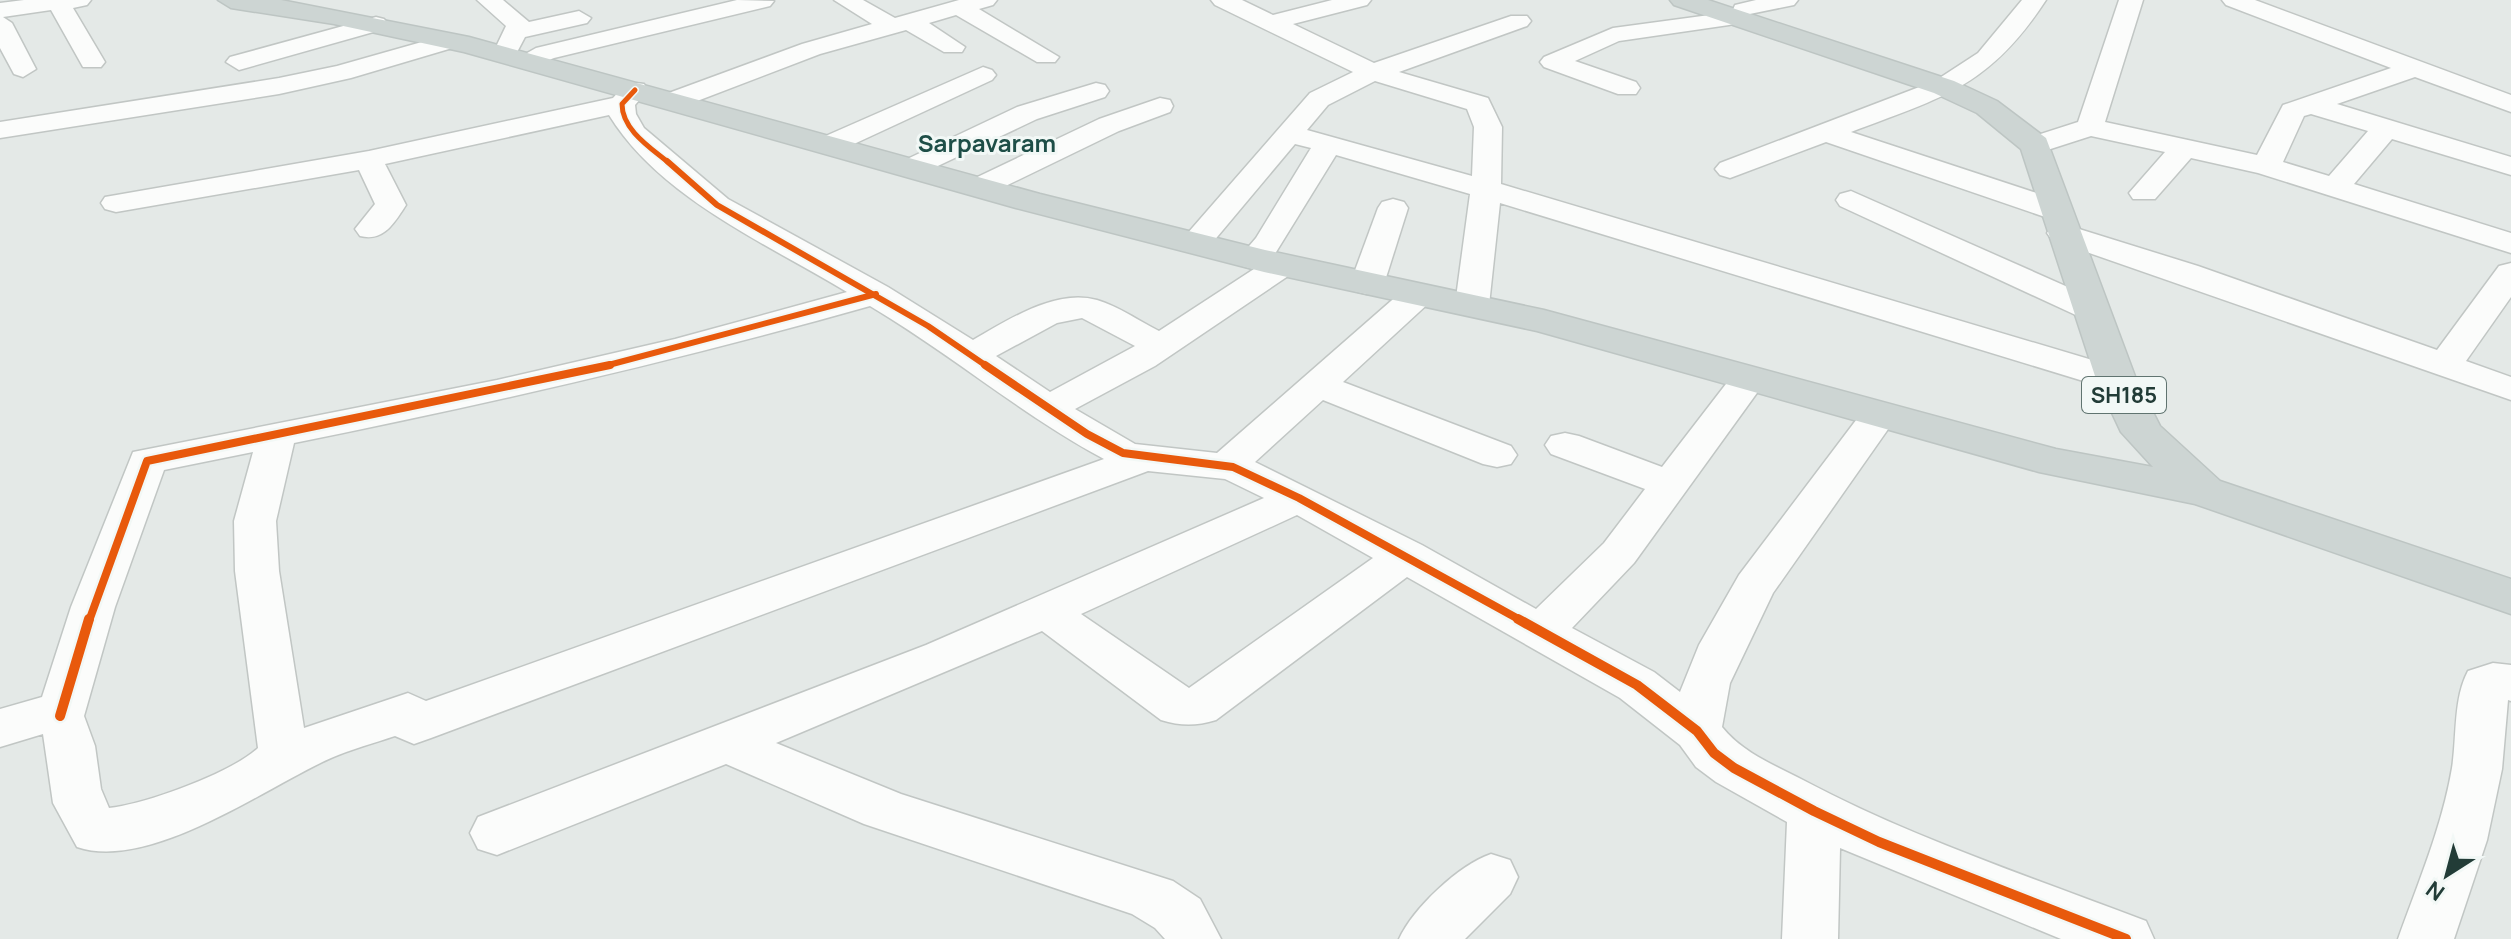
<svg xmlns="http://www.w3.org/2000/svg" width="2511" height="939" viewBox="0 0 2511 939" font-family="Manrope,sans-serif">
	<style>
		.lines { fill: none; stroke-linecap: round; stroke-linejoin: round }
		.minor-casing { stroke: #c1c6c4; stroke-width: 3 }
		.major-casing { stroke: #bdc5c3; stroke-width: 3 }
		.minor { fill: #fbfcfb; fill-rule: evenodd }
		.major { fill: #cdd5d3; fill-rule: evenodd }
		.cycleway-far3-casing { stroke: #f2f8f6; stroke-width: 8 }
		.cycleway-far2-casing { stroke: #f2f8f6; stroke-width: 10 }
		.cycleway-far1-casing { stroke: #f2f8f6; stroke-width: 13 }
		.cycleway-casing { stroke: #f2f8f6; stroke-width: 15 }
		.cycleway-far3 { stroke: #e8590c; stroke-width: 5 }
		.cycleway-far2 { stroke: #e8590c; stroke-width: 6 }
		.cycleway-far1 { stroke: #e8590c; stroke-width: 8 }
		.cycleway { stroke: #e8590c; stroke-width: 10 }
		.labels { text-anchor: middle; stroke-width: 6; stroke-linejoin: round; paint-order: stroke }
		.shield { fill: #f2f8f6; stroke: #607470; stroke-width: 2 }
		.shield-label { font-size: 22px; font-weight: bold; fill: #223c37 }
		.far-quarter-label { font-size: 24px; font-weight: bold; fill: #1e4e47; stroke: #f2f8f6 }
	</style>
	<rect width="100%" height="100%" fill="#e4e9e7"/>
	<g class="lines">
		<g class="minor-casing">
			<g id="minor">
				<polygon points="24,0 91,0 87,5 73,8 105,62 101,67 83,67 51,10 3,17 12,23 36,69 23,77 14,74 0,48 0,3"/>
				<polygon points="477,0 503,0 529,22 579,11 591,18 587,23 525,37 515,56 506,58 494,51 506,26"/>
				<polygon points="737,0 774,1 770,6 554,58 526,69 513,61 536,48"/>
				<polygon points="834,0 863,0 895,18 959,0 997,0 993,5 979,9 1059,57 1055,62 1037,62 956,15 929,23 965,47 962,52 944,52 906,30 820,54 684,106 666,106 662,100 666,94 802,44 872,24"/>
				<path d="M1211,0h31l31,15 59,-15h39l-4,5 -74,19 81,39 137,-47h16l4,5 -4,5 -128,46 89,26 14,29 -1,57 628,187 5,8 -5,8 -13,3 -13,-3 -603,-184 -11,102 -5,7 -12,3 -12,-3 -5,-7 15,-111 -134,-39 -63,102 21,1 4,7 -4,7 -139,94 -80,43 60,35 82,9 190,-166 12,-3 12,3 5,7 -5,7 -88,81 168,64 6,9 -6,9 -14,3 -14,-3 -160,-64 -68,62 167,83 114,64 68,-66 41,-54 -94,-35 -6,-9 6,-9 14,-3 14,3 83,31 74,-96 13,-3 13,3 5,8 -133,184 -62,65 82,44 26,20 19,-47 40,-70 127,-168 13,-3 13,3 6,8 -125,178 -43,90 -8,44c21,26 52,38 81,53 109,58 228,97 343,141l8,18h-93l-221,-91 -2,91h-56l5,-117 -71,-40 -20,-15 -16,-22 -60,-47 -213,-121 -191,143c-20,6 -35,6 -55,0l-119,-89 -266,112 125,51 272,87 27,18 21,40h-56l-10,-11 -23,-14 -268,-90 -138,-60 -229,91 -19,-6 -8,-16 8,-16 448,-172 338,-147 -39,-19 -77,-8 -717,267 -17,6 -19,-8c-21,7 -43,13 -64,22 -65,29 -181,114 -254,89l-24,-44 -10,-69 -43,13v-38l42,-12 29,-90 62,-155 364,-72 178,-41 172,-47c-81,-49 -187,-94 -238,-177l-224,49 21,41c-12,18 -22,37 -46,31l-5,-7 20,-25 -16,-34 -243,42 -11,-3 -4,-6 4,-6 264,-46 244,-53c10,-11 16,-17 31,-14l4,6 -13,15 1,9 8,14 84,71 160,88 85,53c34,-19 82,-52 124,-40 21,6 42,21 62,31l95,-62 -11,-3 -5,-7 18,-21 55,-90 -16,-4 -88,105h-22l-5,-7 130,-149 43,-21 -138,-67zM1375,81l92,28 7,18 -2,49 -165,-46 21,-25zM870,306c81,48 152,109 234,153l-678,242 -18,-8 -104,35 -25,-157 -3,-50 18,-78c194,-39 386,-83 576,-137zM1082,318l53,28 -85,46 -54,-36 61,-33zM253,452l-19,69 1,50 23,177c-27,25 -112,56 -149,60l-8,-19 -6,-43 -11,-30 31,-109 49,-137zM1297,515l76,43 -184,130 -108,-74z"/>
				<polygon points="1756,0 1798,0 1794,5 1740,16 1737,23 1729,25 1619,41 1575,61 1636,82 1640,88 1636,94 1618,94 1544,67 1540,62 1544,57 1613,28 1732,12 1735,5"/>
				<path d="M2022,0h24c-57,87 -103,97 -195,132l216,71 4,7 -4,7h-22l-219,-75 -96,36 -10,-3 -5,-6 5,-6 215,-82 43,-28z"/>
				<path d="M2119,0h24l-38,122 152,33 26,-50 108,-37 -165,-63 -4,-5h33l256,95v17l-96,-35 -78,27 174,53v18l-119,-36 -38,45 157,49v20l-253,-80 -67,-15 -36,41h-22l-4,-6 36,-41 -74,-16 -56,18 -10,-3 -4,-6 4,-6 53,-17zM2311,114l57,17 -39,45 -46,-14 21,-46z"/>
				<polygon points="376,17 384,19 388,24 384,29 239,70 226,62 230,57"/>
				<polygon points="450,34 462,41 459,46 351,78 279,94 0,138 0,122 279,78 337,66"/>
				<polygon points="983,67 992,70 996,75 992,80 841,150 821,150 817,144 821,138"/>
				<polygon points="1096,83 1105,85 1109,91 1105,97 1037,119 923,173 903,173 898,167 903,161 1017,107"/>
				<polygon points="1160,98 1170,100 1173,106 1170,112 1119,131 991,193 969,193 965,187 969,181 1099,119"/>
				<polygon points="1851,191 2104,303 2109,310 2104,317 2092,320 2080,317 1840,206 1836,200 1840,194"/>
				<polygon points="1393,199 1404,202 1408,208 1384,284 1379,291 1367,294 1355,291 1350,284 1378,208 1382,202"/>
				<polygon points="2063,224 2198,266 2437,350 2499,266 2511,263 2511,297 2466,361 2511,377 2511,400 2052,240 2047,233 2052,226"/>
				<path d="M2493,663l18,2v36l-3,-1 -6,69 -15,71 -33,99h-56c20,-56 44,-112 54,-171 5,-31 1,-69 16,-97z"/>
				<path d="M1491,854l19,6 8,17 -8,17 -45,45h-66c14,-31 60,-74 92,-85z"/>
			</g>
		</g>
		<g class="major-casing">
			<polygon id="major" points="218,0 281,0 469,37 1040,194 1265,250 1544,310 2056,449 2153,467 2121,432 2096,379 2021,149 1977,113 1934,93 1674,5 1670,0 1708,0 1954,81 1997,101 2046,138 2136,379 2160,426 2220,481 2511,579 2511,614 2195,504 2039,472 1537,331 1264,272 1016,208 464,52 334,24 231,8"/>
		</g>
		<use href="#minor" class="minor"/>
		<use href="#major" class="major"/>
		<g class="cycleway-far3-casing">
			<path id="cycleway-far3" d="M635,90l-13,14c0,26 29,44 47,59"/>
		</g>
		<g class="cycleway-far2-casing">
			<g id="cycleway-far2">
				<polyline points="667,161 717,205 928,326 988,367"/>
				<polyline points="601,367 876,294"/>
			</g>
		</g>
		<g class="cycleway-far1-casing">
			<g id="cycleway-far1">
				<polyline points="985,365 1087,434 1123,453 1233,467 1299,498 1522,621"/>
				<polyline points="89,621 147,461 610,365"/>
			</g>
		</g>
		<g class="cycleway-casing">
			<g id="cycleway">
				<polyline points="1518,619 1637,685 1697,731 1714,753 1734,768 1814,811 1879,842 2126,939"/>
				<polyline points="60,716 89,619"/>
			</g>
		</g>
		<use href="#cycleway-far3" class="cycleway-far3"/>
		<use href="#cycleway-far2" class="cycleway-far2"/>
		<use href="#cycleway-far1" class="cycleway-far1"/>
		<use href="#cycleway" class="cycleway"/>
	</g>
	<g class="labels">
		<rect class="shield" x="2082" y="377" width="84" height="36" rx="6"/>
		<g class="shield-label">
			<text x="2124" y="403">SH185</text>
		</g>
		<g class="far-quarter-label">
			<text x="987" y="152">Sarpavaram</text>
		</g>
	</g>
	<g transform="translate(2447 875) rotate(216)" stroke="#f2f8f6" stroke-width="6" paint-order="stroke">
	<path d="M0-6L14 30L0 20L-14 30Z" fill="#223c37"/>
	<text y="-12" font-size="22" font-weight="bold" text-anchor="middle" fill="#223c37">N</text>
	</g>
</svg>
